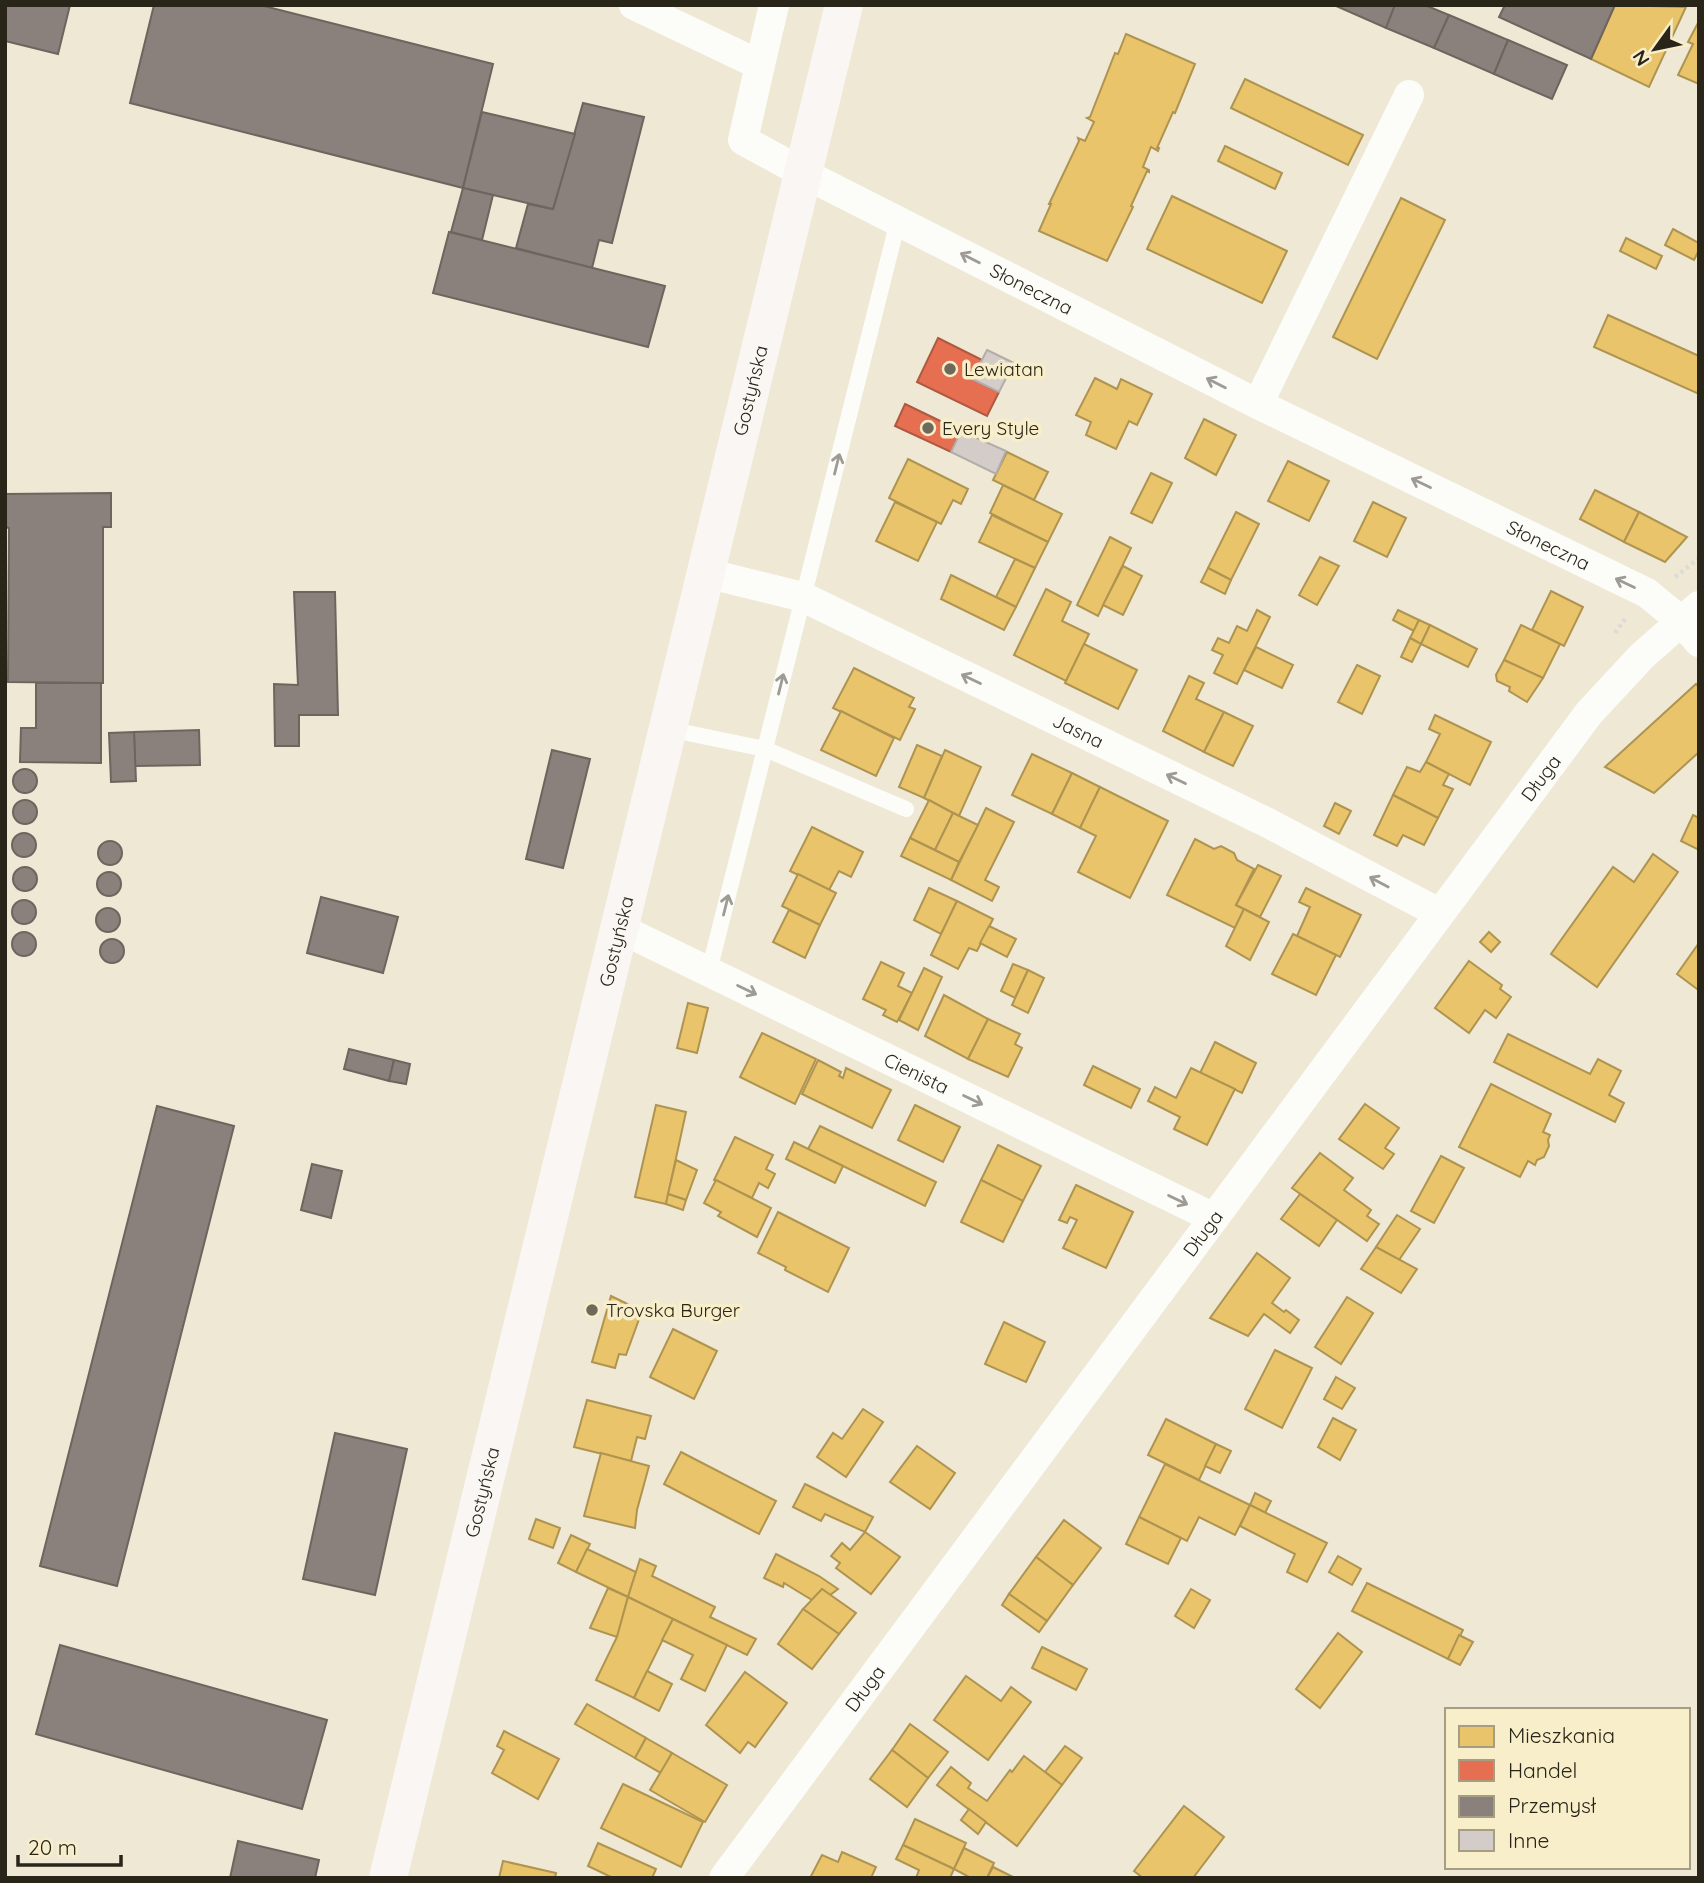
<svg xmlns="http://www.w3.org/2000/svg" width="1704" height="1883" viewBox="0 0 1704 1883" font-family="Quicksand,sans-serif">
	<style>
		.homes { fill: #e9c46a; stroke: #af9451; stroke-width: 2 }
		.shops { fill: #e76f51; stroke: #ae5940; stroke-width: 2 }
		.industry { fill: #8a817c; stroke: #6d655e; stroke-width: 2 }
		.building { fill: #d3ccc9; stroke: #b3ada9; stroke-width: 2 }
		.lines { fill: none; stroke-linecap: round; stroke-linejoin: round }
		.path { stroke: #dddbd6; stroke-width: 4.5; stroke-dasharray: 3.5 3.5; stroke-linecap: butt }
		.service { stroke: #fcfcf9; stroke-width: 16 }
		.minor { stroke: #fcfcf9; stroke-width: 30 }
		.secondary { stroke: #faf6f3; stroke-width: 38 }
		.oneway { stroke: #9d9b94 }
		.poi-dot { fill: #6e695a; stroke: #f8eeca; stroke-width: 2.5 }
		.labels { text-anchor: middle; stroke-width: 7; stroke-linejoin: round; paint-order: stroke }
		.street-label { font-size: 19px; fill: #292518; stroke: #f8eeca }
		.poi-label { font-size: 19px; fill: #292518; stroke: #f8eeca; text-anchor: start }
	</style>
	<rect width="100%" height="100%" fill="#eee8d4"/>
	<g class="homes">
		<polygon points="1615,5 1686,7 1649,87 1591,59"/>
		<polygon points="1699,21 1699,84 1678,75 1693,44 1688,42"/>
		<polygon points="1126,34 1195,64 1175,113 1173,112 1157,148 1159,148 1158,151 1151,147 1143,167 1149,170 1149,172 1147,171 1131,206 1133,207 1107,261 1039,231 1051,204 1049,204 1079,141 1078,138 1085,141 1094,122 1087,118 1090,117 1115,53 1118,54"/>
		<polygon points="1245,79 1363,135 1348,165 1231,108"/>
		<polygon points="1225,146 1282,173 1275,189 1218,161"/>
		<polygon points="1172,196 1287,251 1262,303 1147,249"/>
		<polygon points="1401,198 1445,220 1377,359 1333,337"/>
		<polygon points="1673,229 1699,243 1699,250 1694,260 1665,245"/>
		<polygon points="1626,238 1662,256 1656,269 1620,251"/>
		<polygon points="1608,315 1699,356 1699,394 1594,347"/>
		<polygon points="1095,378 1117,389 1121,379 1152,394 1137,425 1129,421 1116,449 1086,435 1091,422 1076,415"/>
		<polygon points="1204,419 1236,435 1216,475 1185,458"/>
		<polygon points="1007,452 1048,472 1034,500 993,480"/>
		<polygon points="908,459 968,489 961,504 953,500 941,524 889,498"/>
		<polygon points="1288,461 1329,481 1309,521 1268,501"/>
		<polygon points="1151,473 1172,483 1152,523 1131,513"/>
		<polygon points="1003,485 1062,514 1048,542 990,513"/>
		<polygon points="1595,490 1639,512 1624,542 1580,519"/>
		<polygon points="895,502 937,522 918,561 876,541"/>
		<polygon points="1373,502 1406,518 1387,557 1354,541"/>
		<polygon points="1236,512 1259,524 1231,580 1208,568"/>
		<polygon points="1639,512 1687,537 1665,562 1624,542"/>
		<polygon points="992,515 1048,542 1035,568 979,542"/>
		<polygon points="1110,537 1131,548 1098,616 1077,605"/>
		<polygon points="1320,557 1339,566 1317,605 1299,595"/>
		<polygon points="1015,559 1035,568 1016,607 996,597"/>
		<polygon points="1123,566 1142,576 1123,615 1103,605"/>
		<polygon points="1208,568 1231,580 1225,594 1201,582"/>
		<polygon points="951,575 1016,607 1004,630 941,599"/>
		<polygon points="1046,589 1071,602 1062,621 1089,634 1066,681 1014,655"/>
		<polygon points="1551,591 1583,607 1564,646 1532,630"/>
		<polygon points="1257,610 1270,617 1237,684 1214,673 1223,655 1212,650 1218,638 1229,643 1237,626 1247,631"/>
		<polygon points="1398,610 1419,620 1414,631 1393,620"/>
		<polygon points="1419,620 1430,625 1421,644 1410,638"/>
		<polygon points="1430,625 1477,649 1468,667 1421,644"/>
		<polygon points="1521,625 1560,644 1543,678 1504,660"/>
		<polygon points="1410,638 1421,644 1412,662 1401,657"/>
		<polygon points="1084,644 1137,670 1118,709 1065,683"/>
		<polygon points="1256,647 1293,665 1282,688 1244,670"/>
		<polygon points="1504,660 1543,678 1527,702 1509,691 1510,687 1497,681 1496,675"/>
		<polygon points="1357,665 1380,676 1362,714 1338,702"/>
		<polygon points="854,668 914,698 909,707 915,709 900,740 833,708"/>
		<polygon points="1189,676 1204,683 1196,699 1224,712 1204,752 1163,731"/>
		<polygon points="1696,684 1699,687 1699,752 1654,793 1605,767"/>
		<polygon points="841,711 894,738 876,776 821,750"/>
		<polygon points="1224,712 1253,726 1233,766 1204,752"/>
		<polygon points="1435,715 1491,742 1470,785 1426,762 1440,734 1429,729"/>
		<polygon points="917,745 942,756 924,798 899,787"/>
		<polygon points="945,750 981,767 959,816 924,798"/>
		<polygon points="1032,754 1072,773 1052,814 1012,795"/>
		<polygon points="1426,762 1449,774 1443,785 1453,789 1438,818 1393,795 1407,767 1420,772"/>
		<polygon points="1072,773 1100,787 1080,828 1052,814"/>
		<polygon points="1100,787 1168,821 1130,898 1078,872 1096,836 1080,828"/>
		<polygon points="1393,795 1438,818 1424,845 1403,835 1397,846 1374,835"/>
		<polygon points="929,800 953,813 935,850 910,838"/>
		<polygon points="1335,803 1351,811 1339,834 1324,826"/>
		<polygon points="986,808 1014,822 985,880 999,887 992,901 951,880"/>
		<polygon points="953,813 978,825 959,862 935,850"/>
		<polygon points="1693,815 1699,818 1699,850 1681,841"/>
		<polygon points="812,827 863,852 851,877 839,871 829,890 790,871"/>
		<polygon points="910,838 959,862 951,880 901,856"/>
		<polygon points="1195,839 1214,849 1221,846 1234,853 1237,860 1254,869 1236,905 1244,909 1235,928 1167,895"/>
		<polygon points="1653,854 1678,872 1597,987 1551,954 1613,867 1634,882"/>
		<polygon points="1258,865 1281,876 1260,917 1236,905"/>
		<polygon points="798,874 836,893 820,925 782,906"/>
		<polygon points="929,888 957,901 941,934 914,920"/>
		<polygon points="1306,888 1361,915 1340,957 1297,936 1310,907 1299,902"/>
		<polygon points="957,901 993,919 977,951 969,948 958,969 931,955"/>
		<polygon points="1244,909 1269,922 1250,960 1226,946"/>
		<polygon points="789,910 820,925 805,958 773,942"/>
		<polygon points="989,926 1016,939 1007,957 980,943"/>
		<polygon points="1489,932 1500,942 1491,952 1480,942"/>
		<polygon points="1293,934 1336,955 1316,995 1272,974"/>
		<polygon points="1699,943 1699,987 1697,989 1677,974"/>
		<polygon points="1469,961 1502,985 1500,989 1511,997 1496,1018 1485,1010 1469,1033 1435,1008"/>
		<polygon points="881,962 904,973 898,986 912,993 897,1022 883,1015 886,1010 863,999"/>
		<polygon points="1013,964 1028,970 1015,998 1001,991"/>
		<polygon points="924,968 942,977 918,1030 899,1020"/>
		<polygon points="1028,970 1044,978 1028,1013 1012,1005"/>
		<polygon points="944,995 988,1019 968,1059 925,1036"/>
		<polygon points="688,1003 708,1008 697,1053 677,1048"/>
		<polygon points="988,1019 1020,1034 1015,1044 1022,1048 1008,1077 968,1059"/>
		<polygon points="762,1033 816,1059 795,1104 740,1077"/>
		<polygon points="1508,1034 1590,1074 1598,1059 1621,1071 1609,1095 1624,1103 1615,1122 1494,1062"/>
		<polygon points="1215,1042 1256,1063 1242,1093 1200,1073"/>
		<polygon points="818,1060 841,1072 839,1076 843,1078 846,1068 891,1090 872,1128 802,1094"/>
		<polygon points="1093,1066 1140,1089 1131,1108 1084,1085"/>
		<polygon points="1191,1068 1235,1089 1207,1145 1174,1129 1180,1117 1148,1101 1155,1087 1176,1098"/>
		<polygon points="1491,1084 1551,1114 1543,1132 1550,1135 1548,1140 1549,1146 1544,1157 1537,1160 1535,1165 1528,1161 1520,1177 1459,1147"/>
		<polygon points="1365,1104 1399,1128 1385,1148 1394,1154 1383,1169 1339,1139"/>
		<polygon points="656,1105 686,1112 666,1204 635,1197"/>
		<polygon points="915,1105 960,1127 943,1162 898,1140"/>
		<polygon points="820,1126 936,1182 925,1206 808,1149"/>
		<polygon points="735,1137 773,1155 766,1169 775,1174 768,1188 759,1183 752,1198 714,1180"/>
		<polygon points="794,1142 843,1166 835,1183 786,1159"/>
		<polygon points="998,1145 1041,1166 1023,1201 981,1180"/>
		<polygon points="1320,1153 1353,1178 1344,1190 1371,1210 1367,1216 1379,1224 1367,1241 1292,1188"/>
		<polygon points="1441,1156 1464,1168 1434,1223 1411,1211"/>
		<polygon points="676,1160 697,1170 686,1200 668,1194"/>
		<polygon points="716,1180 771,1208 757,1237 718,1216 721,1212 704,1203"/>
		<polygon points="981,1180 1023,1201 1003,1242 961,1222"/>
		<polygon points="1076,1185 1133,1212 1106,1268 1063,1248 1077,1220 1070,1217 1067,1223 1059,1220"/>
		<polygon points="668,1194 686,1200 683,1210 666,1204"/>
		<polygon points="1300,1194 1337,1220 1319,1246 1281,1219"/>
		<polygon points="778,1212 849,1248 828,1292 785,1270 786,1267 758,1253"/>
		<polygon points="1397,1215 1420,1229 1399,1260 1376,1247"/>
		<polygon points="1376,1247 1417,1269 1401,1293 1361,1269"/>
		<polygon points="1257,1253 1290,1278 1272,1303 1284,1312 1286,1310 1299,1320 1290,1333 1264,1314 1248,1336 1210,1318"/>
		<polygon points="611,1296 642,1311 626,1355 619,1354 615,1368 592,1362"/>
		<polygon points="1347,1297 1373,1313 1341,1364 1315,1347"/>
		<polygon points="1004,1322 1045,1342 1026,1382 985,1364"/>
		<polygon points="673,1329 717,1351 694,1399 650,1377"/>
		<polygon points="1275,1350 1312,1368 1282,1428 1245,1409"/>
		<polygon points="1336,1377 1355,1388 1342,1409 1324,1399"/>
		<polygon points="587,1400 651,1416 645,1439 637,1437 631,1461 574,1447"/>
		<polygon points="863,1409 883,1422 846,1477 817,1457 833,1433 842,1439"/>
		<polygon points="1333,1418 1356,1430 1340,1460 1318,1447"/>
		<polygon points="1166,1419 1216,1444 1199,1480 1148,1455"/>
		<polygon points="1216,1444 1231,1451 1220,1473 1205,1466"/>
		<polygon points="917,1446 955,1473 930,1509 890,1482"/>
		<polygon points="681,1452 776,1501 759,1534 664,1484"/>
		<polygon points="601,1453 649,1466 637,1510 635,1528 584,1516"/>
		<polygon points="1165,1464 1250,1505 1235,1535 1199,1517 1187,1541 1139,1517"/>
		<polygon points="805,1484 873,1517 865,1532 825,1514 821,1521 793,1507"/>
		<polygon points="1255,1493 1271,1501 1265,1513 1250,1505"/>
		<polygon points="1250,1505 1327,1543 1307,1582 1287,1572 1295,1554 1240,1526"/>
		<polygon points="1139,1517 1181,1538 1168,1564 1126,1544"/>
		<polygon points="536,1519 560,1528 553,1548 529,1539"/>
		<polygon points="1064,1520 1101,1548 1073,1585 1036,1557"/>
		<polygon points="865,1532 900,1557 871,1594 836,1568 840,1563 831,1556 842,1543 850,1550"/>
		<polygon points="571,1535 590,1544 576,1572 558,1563"/>
		<polygon points="587,1549 636,1572 628,1597 576,1572"/>
		<polygon points="776,1554 819,1576 838,1589 830,1595 822,1589 812,1600 784,1583 783,1587 764,1578"/>
		<polygon points="1338,1556 1361,1569 1352,1585 1329,1572"/>
		<polygon points="1036,1557 1073,1585 1047,1621 1009,1594"/>
		<polygon points="640,1559 656,1566 652,1576 715,1607 710,1617 756,1639 747,1655 628,1597"/>
		<polygon points="1367,1583 1463,1630 1448,1659 1352,1611"/>
		<polygon points="608,1588 628,1597 617,1637 590,1628"/>
		<polygon points="822,1589 856,1613 839,1634 803,1609"/>
		<polygon points="1191,1589 1210,1600 1194,1628 1175,1616"/>
		<polygon points="1009,1594 1047,1621 1039,1632 1002,1605"/>
		<polygon points="628,1597 673,1619 634,1698 596,1680 617,1637"/>
		<polygon points="803,1609 839,1634 812,1669 778,1644"/>
		<polygon points="673,1619 727,1645 705,1691 681,1679 693,1655 662,1640"/>
		<polygon points="1338,1633 1362,1652 1320,1708 1296,1689"/>
		<polygon points="1459,1635 1473,1642 1460,1665 1448,1659"/>
		<polygon points="1042,1647 1087,1669 1076,1690 1032,1668"/>
		<polygon points="647,1671 672,1684 659,1711 634,1698"/>
		<polygon points="745,1672 787,1703 755,1747 748,1742 740,1753 706,1725"/>
		<polygon points="966,1676 1001,1701 1011,1687 1031,1702 988,1760 934,1720"/>
		<polygon points="587,1704 646,1738 635,1758 575,1724"/>
		<polygon points="910,1724 948,1752 928,1778 892,1750"/>
		<polygon points="504,1731 559,1759 538,1799 492,1773 504,1750 497,1746"/>
		<polygon points="646,1738 672,1753 661,1773 635,1758"/>
		<polygon points="1065,1746 1082,1758 1062,1785 1045,1772"/>
		<polygon points="892,1750 928,1778 907,1807 870,1779"/>
		<polygon points="672,1753 727,1785 705,1822 650,1790"/>
		<polygon points="1024,1756 1062,1785 1017,1846 937,1785 951,1767 971,1783 968,1788 987,1801 1010,1770 1012,1772"/>
		<polygon points="623,1784 703,1822 681,1867 601,1828"/>
		<polygon points="1184,1806 1224,1837 1193,1878 1143,1878 1134,1871"/>
		<polygon points="969,1809 986,1822 978,1834 961,1820"/>
		<polygon points="915,1819 966,1843 954,1869 903,1845"/>
		<polygon points="598,1843 656,1869 652,1878 613,1878 588,1866"/>
		<polygon points="903,1845 954,1869 950,1878 916,1878 919,1870 896,1859"/>
		<polygon points="964,1848 994,1863 987,1878 971,1878 954,1869"/>
		<polygon points="842,1852 876,1867 871,1878 810,1878 822,1855 838,1862"/>
		<polygon points="503,1861 556,1873 555,1878 499,1878"/>
		<polygon points="993,1867 1015,1878 987,1878"/>
	</g>
	<g class="shops">
		<polygon points="938,338 982,360 972,379 999,392 987,416 917,382"/>
		<polygon points="905,404 961,431 951,452 895,426"/>
	</g>
	<g class="industry">
		<polygon points="5,5 70,5 58,54 5,41"/>
		<polygon points="154,5 260,5 493,64 463,188 130,103"/>
		<polygon points="1334,5 1395,5 1386,28"/>
		<polygon points="1395,5 1425,5 1449,15 1434,48 1386,28"/>
		<polygon points="1505,5 1611,5 1614,7 1591,59 1499,17"/>
		<polygon points="1449,15 1508,40 1494,74 1434,48"/>
		<polygon points="1508,40 1567,65 1552,99 1494,74"/>
		<polygon points="583,103 644,117 612,243 599,240 592,268 516,248 528,204 553,209"/>
		<polygon points="482,112 575,134 553,209 463,188"/>
		<polygon points="463,188 493,195 482,240 451,232"/>
		<polygon points="449,232 665,286 648,347 433,293"/>
		<polygon points="111,493 111,527 103,527 103,683 8,682 9,528 5,527 5,494"/>
		<polygon points="294,592 335,592 338,715 299,715 299,746 275,746 274,684 298,685"/>
		<polygon points="36,683 101,683 101,763 20,762 21,728 36,728"/>
		<polygon points="199,730 200,765 135,766 134,732"/>
		<polygon points="134,732 136,781 111,782 109,733"/>
		<polygon points="552,750 590,759 563,868 526,859"/>
		<circle cx="25" cy="781" r="12"/>
		<circle cx="25" cy="812" r="12"/>
		<circle cx="24" cy="845" r="12"/>
		<circle cx="110" cy="853" r="12"/>
		<circle cx="25" cy="879" r="12"/>
		<circle cx="109" cy="884" r="12"/>
		<polygon points="321,897 398,917 383,973 307,953"/>
		<circle cx="24" cy="912" r="12"/>
		<circle cx="108" cy="920" r="12"/>
		<circle cx="24" cy="944" r="12"/>
		<circle cx="112" cy="951" r="12"/>
		<polygon points="349,1049 394,1060 389,1081 344,1069"/>
		<polygon points="394,1060 410,1064 406,1084 389,1081"/>
		<polygon points="157,1106 234,1126 117,1586 40,1566"/>
		<polygon points="312,1164 342,1171 331,1218 301,1210"/>
		<polygon points="335,1433 407,1449 375,1595 303,1579"/>
		<polygon points="60,1645 327,1720 302,1809 36,1734"/>
		<polygon points="238,1841 319,1860 315,1878 230,1878"/>
	</g>
	<g class="building">
		<polygon points="987,350 1014,363 999,392 972,379"/>
		<polygon points="961,431 1006,451 996,474 951,452"/>
	</g>
	<g class="lines">
		<g class="path">
			<polyline points="1675,577 1699,558"/>
			<polyline points="1615,633 1625,619"/>
		</g>
		<g class="service">
			<polyline points="668,729 765,749 906,809"/>
			<polyline points="709,971 898,221"/>
		</g>
		<g class="minor">
			<path id="s1" d="M634,5l126,60 -17,75 60,33 455,231 389,189 34,28 18,21"/>
			<polyline points="760,65 774,5"/>
			<polyline points="1258,404 1409,95"/>
			<path id="s2" d="M706,573l97,24 465,226 171,90"/>
			<path id="s3" d="M619,928l595,290"/>
			<path id="s4" d="M724,1878l865,-1165 53,-57 57,-50"/>
		</g>
		<path class="secondary" id="s5" d="M388,1878l456,-1873"/>
	</g>
	<defs><path id="oneway-shaft" d="M-6 0H5M1.5-3L5.5 0L1.5 3" fill="none" stroke-width="1.6" stroke-linecap="round" stroke-linejoin="round" transform="scale(1.75)"/></defs>
	<g class="oneway">
		<use href="#oneway-shaft" transform="translate(970 258) rotate(-153)"/>
		<use href="#oneway-shaft" transform="translate(1216 383) rotate(-153)"/>
		<use href="#oneway-shaft" transform="translate(837 464) rotate(-76)"/>
		<use href="#oneway-shaft" transform="translate(1421 483) rotate(-154)"/>
		<use href="#oneway-shaft" transform="translate(1625 583) rotate(-154)"/>
		<use href="#oneway-shaft" transform="translate(971 679) rotate(-154)"/>
		<use href="#oneway-shaft" transform="translate(781 684) rotate(-76)"/>
		<use href="#oneway-shaft" transform="translate(1176 779) rotate(-154)"/>
		<use href="#oneway-shaft" transform="translate(1379 882) rotate(-152)"/>
		<use href="#oneway-shaft" transform="translate(726 905) rotate(-76)"/>
		<use href="#oneway-shaft" transform="translate(747 990) rotate(26)"/>
		<use href="#oneway-shaft" transform="translate(973 1100) rotate(26)"/>
		<use href="#oneway-shaft" transform="translate(1178 1200) rotate(26)"/>
	</g>
	<g class="poi-dot">
		<circle cx="950" cy="369" r="7"/>
		<circle cx="928" cy="428" r="7"/>
		<circle cx="592" cy="1310" r="7"/>
	</g>
	<g class="labels">
		<g class="street-label">
			<text dy="7" stroke="none"><textPath href="#s1" startOffset="541">Słoneczna</textPath></text>
			<text dy="7" stroke="none"><textPath href="#s5" startOffset="1531">Gostyńska</textPath></text>
			<text dy="7" stroke="none"><textPath href="#s1" startOffset="1118">Słoneczna</textPath></text>
			<text dy="7" stroke="none"><textPath href="#s2" startOffset="406">Jasna</textPath></text>
			<text dy="7" stroke="none"><textPath href="#s4" startOffset="1370">Długa</textPath></text>
			<text dy="7" stroke="none"><textPath href="#s5" startOffset="964">Gostyńska</textPath></text>
			<text dy="7" stroke="none"><textPath href="#s3" startOffset="331">Cienista</textPath></text>
			<text dy="7" stroke="none"><textPath href="#s4" startOffset="803">Długa</textPath></text>
			<text dy="7" stroke="none"><textPath href="#s5" startOffset="397">Gostyńska</textPath></text>
			<text dy="7" stroke="none"><textPath href="#s4" startOffset="236">Długa</textPath></text>
		</g>
		<g class="poi-label">
			<text x="964" y="376">Lewiatan</text>
			<text x="942" y="435">Every Style</text>
			<text x="606" y="1317">Trovska Burger</text>
		</g>
	</g>
	<rect width="1704" height="1883" fill="none" stroke="#292518" stroke-width="14"/>
	<rect x="1445" y="1708" width="245" height="161" fill="#f8eeca" stroke="#a59e83" stroke-width="2"/>
	<rect x="1459" y="1726" width="35" height="21" fill="#e9c46a" stroke="#a59e83" stroke-width="2"/>
	<text x="1508" y="1743" font-size="21" fill="#292518">Mieszkania</text>
	<rect x="1459" y="1760" width="35" height="21" fill="#e76f51" stroke="#a59e83" stroke-width="2"/>
	<text x="1508" y="1778" font-size="21" fill="#292518">Handel</text>
	<rect x="1459" y="1796" width="35" height="21" fill="#8a817c" stroke="#a59e83" stroke-width="2"/>
	<text x="1508" y="1813" font-size="21" fill="#292518">Przemysł</text>
	<rect x="1459" y="1830" width="35" height="21" fill="#d3ccc9" stroke="#a59e83" stroke-width="2"/>
	<text x="1508" y="1848" font-size="21" fill="#292518">Inne</text>
	<g transform="translate(1655 49) rotate(237)" stroke="#f8eeca" stroke-width="5" paint-order="stroke">
	<path d="M0-5L12 26L0 18L-12 26Z" fill="#292518"/>
	<text y="-10" font-size="19" font-weight="bold" text-anchor="middle" fill="#292518">N</text>
	</g>
	<path d="M18 1855v10h103v-10" fill="none" stroke="#292518" stroke-width="3.5"/>
	<text x="28" y="1855" font-size="21" fill="#292518" stroke="#f8eeca" stroke-width="5" paint-order="stroke">20 m</text>
</svg>
